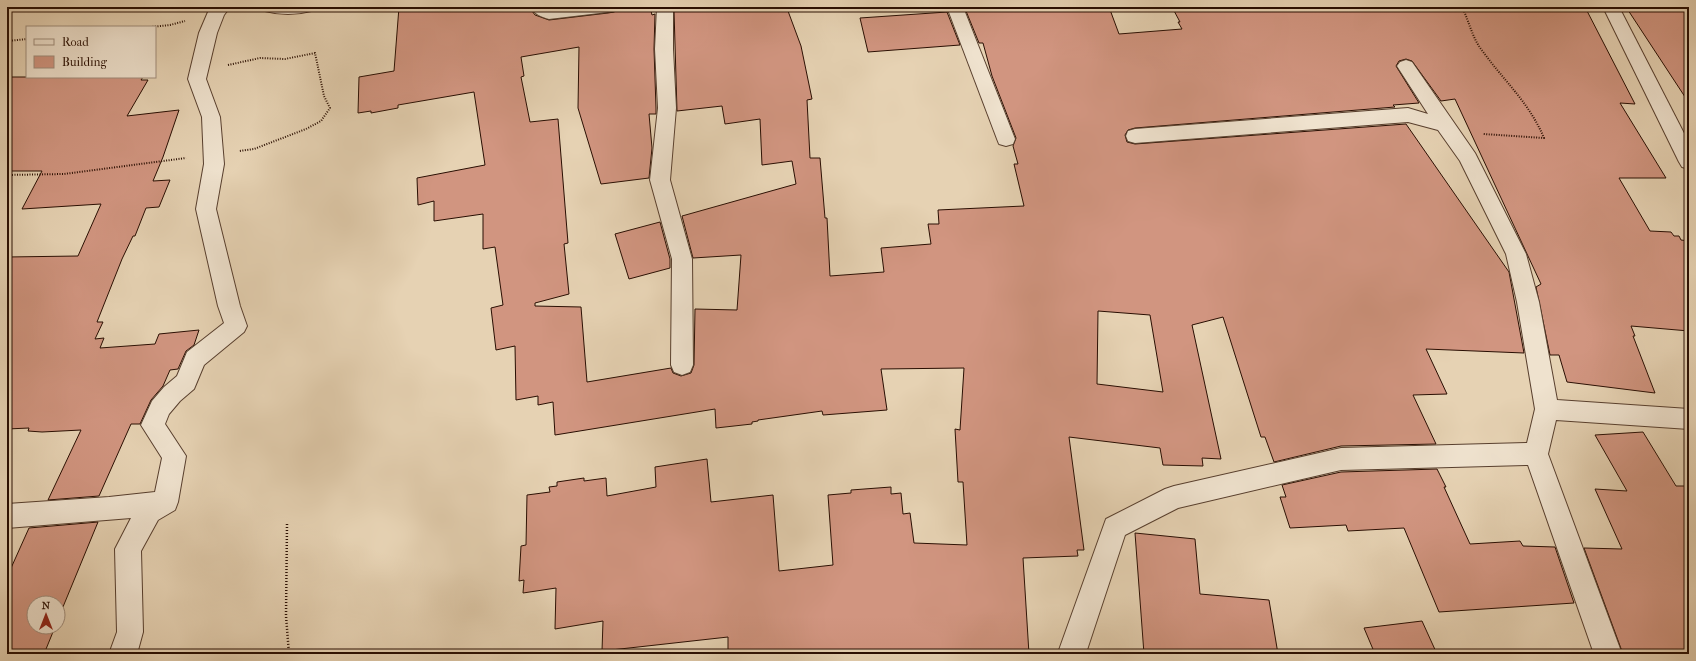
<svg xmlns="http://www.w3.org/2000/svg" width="1696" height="661" viewBox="0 0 1696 661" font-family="'IM FELL French Canon',serif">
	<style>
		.building { fill: #d19580; stroke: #290e02; fill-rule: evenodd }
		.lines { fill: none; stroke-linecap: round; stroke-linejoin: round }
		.minor-casing { stroke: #583f2e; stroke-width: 2 }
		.path-far1 { stroke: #290e02; stroke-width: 2; stroke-dasharray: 1 1.5; stroke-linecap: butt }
		.path { stroke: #290e02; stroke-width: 2.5; stroke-dasharray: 1 2; stroke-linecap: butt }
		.minor { fill: #efe2ce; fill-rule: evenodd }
	</style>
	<rect width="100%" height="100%" fill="#e6d2b3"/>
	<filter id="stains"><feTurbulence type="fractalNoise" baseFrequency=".005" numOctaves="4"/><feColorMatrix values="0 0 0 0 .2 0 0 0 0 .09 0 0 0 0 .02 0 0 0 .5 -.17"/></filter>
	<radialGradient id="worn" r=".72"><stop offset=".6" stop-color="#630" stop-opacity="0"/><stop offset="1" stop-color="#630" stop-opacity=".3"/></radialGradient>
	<g class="building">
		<path d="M399,7h130l6,8 14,5 59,-7 6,-1 2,-1 25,-4h9l2,8 3,-1 -1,35 2,59v6h-7l3,34 -3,30 -48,6 -23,-76 1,-61 -58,10 3,19 -3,1 9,45 28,-3 10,124 -4,1 5,50 -34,9v3l46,1 6,75 84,-14 2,5 8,3 10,-3 3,-8 1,-56 42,1 4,-55 -48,3 -11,-42 114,-32 -4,-23 -30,4 -2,-46 -35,5 -3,-18 -45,5 -3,-100 23,-4h87l1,4h3l13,35 11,53 -5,1 3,58h10l5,60h2l3,58 54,-4 -3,-24 50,-4 -3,-20h11l-1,-14 86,-4 -10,-42h4l-5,-18 3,-8 -24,-62 -9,-33h-4l-13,-32 7,-1 -1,-3h137l10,27 63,-5 -4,-7h2l-8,-15h413l50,97 -15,-1 46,75h-47l31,53 21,1 3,4h5l2,4 8,1v90l-58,-5 4,10h-2l22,57 -88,-11 -8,-27h-9l-14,-68 5,-3 -86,-185 -14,2 -29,-40 -6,-2 -7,2 -3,5 23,37 -26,2 2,2 -260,21 -7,2 -3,5 2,7 8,2 271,-20 103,148 15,81 -98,-4 21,45 -34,1 23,49 -95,2 -67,16 -9,-25h-4l-38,-120 -31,8 29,134 -19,-1 1,8 -40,-1 -3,-17 -91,-11 15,113h-7l1,6 -55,2 6,96h-301v-17l-126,14 1,-30 -48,8 1,-41 -33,5 1,-13 -5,1 2,-35 5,-1 1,-50 23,-3 -1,-5 8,-1v-4l27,-4v3l22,-3 1,18 49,-9 -1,-20 52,-8 4,43 62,-7 6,76 54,-6 -5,-70 23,-2v-3l40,-3v7l10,-1 2,21 7,-1 4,30 53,2 -4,-63h-5l-3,-53 5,1 4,-62 -83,1 6,41 -64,5 -1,-4 -64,9v1l-6,1v2l-36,4 -1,-19 -160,26 -2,-33 -15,3v-9l-22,4 -1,-54 -19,4 -5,-42 12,-3 -8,-58 -12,2v-35l-49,7v-20l-16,4 -1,-27 68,-13 -11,-73 -76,13v3l-27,5v-2l-13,2 1,-36 35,-6zM1098,311l52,4 13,77 -66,-8z"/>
		<polygon points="1626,7 1669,7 1689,10 1689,103"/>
		<polygon points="947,12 960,45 868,52 860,18"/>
		<polygon points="7,77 143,77 141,80 148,80 127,116 179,110 163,157 153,181 170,180 159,207 146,208 135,236 133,236 122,259 97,322 103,322 95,339 104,338 100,348 155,344 159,334 199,330 194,345 186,351 178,369 170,370 163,386 151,400 140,424 131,424 99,496 48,500 81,430 42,432 28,431 29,428 7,429 7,257 78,256 101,204 22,209 42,171 7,171"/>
		<polygon points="660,222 670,259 670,268 629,279 615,234"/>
		<polygon points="1643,432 1676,486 1689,486 1689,654 1623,654 1584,548 1622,549 1595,489 1627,491 1595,435"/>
		<polygon points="1437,469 1446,487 1444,487 1470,544 1520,541 1523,546 1555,547 1574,603 1439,612 1404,528 1348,531 1346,525 1290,528 1280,497 1286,497 1282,485 1341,472"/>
		<polygon points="98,522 58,619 58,603 34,603 34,627 55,627 44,654 7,654 7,577 29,528"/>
		<polygon points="1135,533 1195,539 1200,594 1269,600 1278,654 1144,654"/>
		<polygon points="1422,621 1437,654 1375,654 1364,628"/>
	</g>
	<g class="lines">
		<g class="minor-casing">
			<g id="minor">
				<polygon points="211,7 230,7 224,15 217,33 206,79 220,117 224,164 216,209 240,306 247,326 244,332 204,365 194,389 180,401 169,414 165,424 186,456 178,502 175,510 158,520 141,551 143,632 137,654 109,654 117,632 115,549 131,518 7,528 7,504 109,497 155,492 162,458 141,425 152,401 164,387 177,376 187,352 224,323 218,306 196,209 204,164 202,117 188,79 199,33 208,12"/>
				<path d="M263,7h50l-2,4c-15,4 -31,4 -46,0z"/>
				<path d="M530,7l22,1 64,-1 -2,4 -6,1 -59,7c-7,-2 -15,-5 -19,-12z"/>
				<polygon points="657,7 673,7 673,49 676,108 670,180 692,259 693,365 690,372 682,375 674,372 671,365 672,259 650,180 658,108 655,49"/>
				<polygon points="947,7 963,7 1015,139 1013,144 1006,146 999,144 997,139"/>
				<polygon points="1603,7 1619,7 1689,143 1689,169 1682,167 1679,162"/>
				<polygon points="1406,60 1412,62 1475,153 1526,254 1539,302 1557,400 1689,409 1689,429 1556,420 1548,454 1622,654 1594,654 1528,465 1341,470 1178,508 1125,535 1087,650 1088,654 1060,654 1059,650 1106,519 1165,489 1174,486 1341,448 1527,443 1535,409 1517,302 1506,254 1460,161 1438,130 1408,122 1135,143 1128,141 1126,136 1128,131 1135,129 1408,108 1428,114 1397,66 1400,62"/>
			</g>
		</g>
		<g class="path-far1">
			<path d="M1462,7c7,14 10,30 19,42 22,31 48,53 63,89l-61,-4"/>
			<polyline points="150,27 170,25 185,21"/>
			<polyline points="7,41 27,39"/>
			<polyline points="228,65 260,58 285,59 315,53 324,96 330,108 321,121 306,129 254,149 239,151"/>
			<polyline points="7,175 64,174 186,158"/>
		</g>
		<polyline class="path" points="287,524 286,616 289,654"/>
		<use href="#minor" class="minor"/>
	</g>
	<rect width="1696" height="661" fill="none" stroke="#e6d2b3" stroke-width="24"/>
	<rect x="8" y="8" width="1680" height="645" fill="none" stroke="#290e02" stroke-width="2"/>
	<rect x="12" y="12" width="1672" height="637" fill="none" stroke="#290e02"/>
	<rect x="26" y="26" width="130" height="52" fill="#efe2ce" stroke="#a08d7c"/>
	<rect x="34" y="39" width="20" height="6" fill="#efe2ce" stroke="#a08d7c"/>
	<text x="62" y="46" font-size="12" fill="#290e02">Road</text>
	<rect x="34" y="56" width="20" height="12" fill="#d19580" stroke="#a08d7c"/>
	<text x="62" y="66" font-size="12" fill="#290e02">Building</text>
	<g transform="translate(46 615)"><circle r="19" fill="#efe2ce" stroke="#a08d7c"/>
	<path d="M0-3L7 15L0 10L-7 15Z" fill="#8f2418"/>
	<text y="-6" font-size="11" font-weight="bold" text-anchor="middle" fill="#290e02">N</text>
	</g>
	<rect width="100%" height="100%" filter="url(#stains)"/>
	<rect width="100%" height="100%" fill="url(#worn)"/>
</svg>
